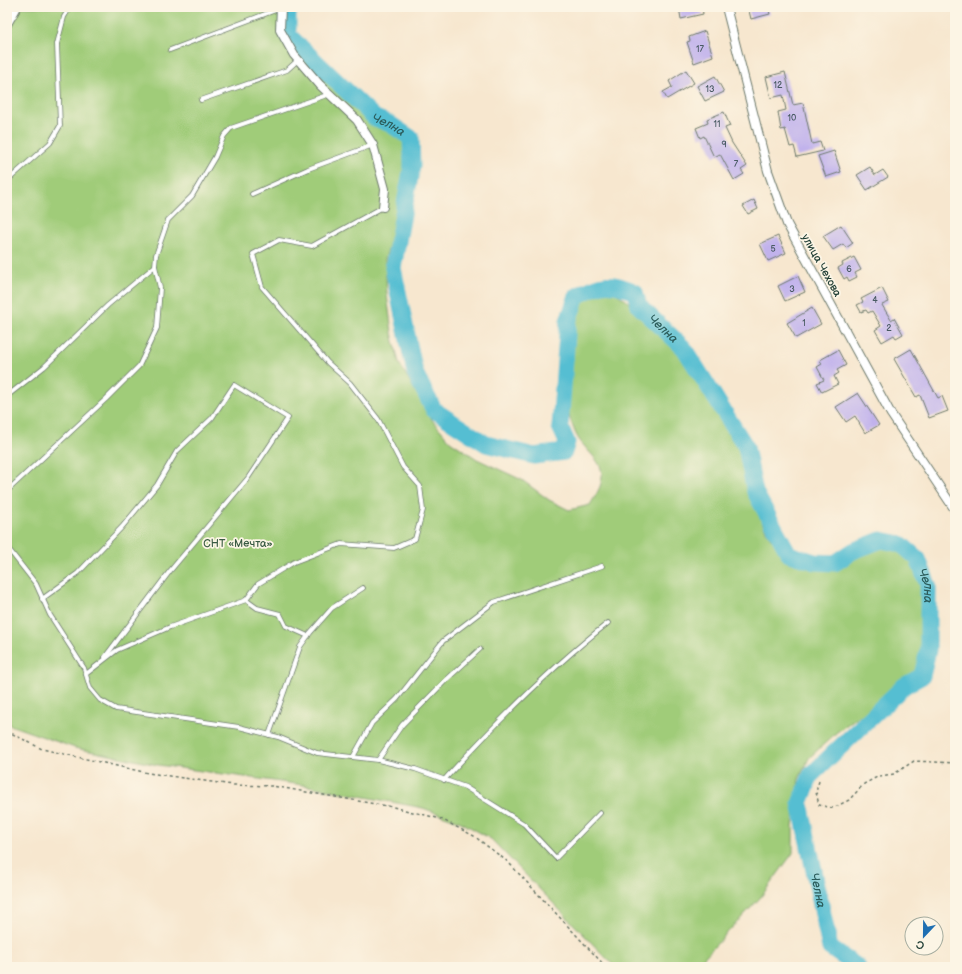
<svg xmlns="http://www.w3.org/2000/svg" width="962" height="974" viewBox="0 0 962 974" font-family="'Balsamiq Sans',sans-serif">
	<style>
		.green { fill: #a0cc79; stroke: #608456 }
		.lines { fill: none; stroke-linecap: round; stroke-linejoin: round }
		.river { stroke: #55bed2; stroke-width: 17 }
		.building { fill: #c1b2ec }
		.lane-casing { stroke: #6b786a; stroke-width: 5.5 }
		.street-casing { stroke: #6b786a; stroke-width: 10 }
		.path { stroke: #6b786a; stroke-width: 1.5; stroke-dasharray: 3 3; stroke-linecap: butt }
		.lane { stroke: #fff; stroke-width: 4 }
		.street { stroke: #fff; stroke-width: 8 }
		.labels { text-anchor: middle; stroke-width: 3.5; stroke-linejoin: round; paint-order: stroke }
		.number-label { font-size: 9px; fill: #485a62 }
		.street-label { font-size: 11px; fill: #1f3d34; stroke: #fcf5e5 }
		.park-label { font-size: 11px; fill: #395a42; stroke: #fcf5e5 }
		.water-label { font-size: 12px; font-style: italic; fill: #2c5d5c; stroke: #fcf5e5 }
	</style>
	<rect width="100%" height="100%" fill="#fcf5e5"/>
	<filter id="ink" filterUnits="userSpaceOnUse"><feTurbulence type="fractalNoise" baseFrequency=".025" numOctaves="2"/><feDisplacementMap in="SourceGraphic" scale="8" xChannelSelector="R" yChannelSelector="G"/><feConvolveMatrix kernelMatrix="1 2 1 2 8 2 1 2 1" color-interpolation-filters="sRGB"/></filter>
	<filter id="wash" filterUnits="userSpaceOnUse"><feTurbulence type="fractalNoise" baseFrequency=".012" numOctaves="4" result="noise"/><feDisplacementMap in="SourceGraphic" scale="16" xChannelSelector="R" yChannelSelector="G"/><feGaussianBlur stdDeviation="0.9" result="paint"/><feColorMatrix in="noise" values="0 0 0 0 0 0 0 0 0 0 0 0 0 0 0 0 0 1.4 0 .05"/><feComposite in="paint" operator="in"/></filter>
	<g filter="url(#wash)">
		<rect width="100%" height="100%" fill="#f7e7cf"/>
		<path class="green" d="M7,7h284l-1,17 6,17 22,22 50,41 41,39 4,11 -2,22 -26,83 2,36 5,38 7,30 34,58 17,20 27,18 45,21 27,20 20,10 21,-5c7,-12 16,-24 10,-39 -6,-12 -20,-21 -25,-34 -7,-18 -14,-39 -16,-58 -2,-13 3,-25 5,-37 4,-19 1,-45 25,-49 3,0 9,-2 13,-2 9,2 21,12 29,18 56,41 91,102 116,166 8,21 12,64 33,77 11,6 42,14 54,11 13,-4 24,-18 38,-20 3,-1 9,1 12,1 34,4 38,39 40,66 2,20 7,55 -4,71l-12,1 -10,6 -13,15 -15,13 -14,7 -19,14 -28,26 -10,21 -6,47v27l-33,45 -65,69h-80l-124,-128 -30,-17 -38,-14 -120,-23 -145,-20 -83,-17 -68,-24z"/>
		<g class="lines">
			<path class="river" id="s1" d="M292,7l-4,4v24l87,83 15,6 21,14 1,28 -19,102 22,105 19,37 52,34 48,12 30,-4 3,-10 -7,-15 8,-106 9,-25c24,-13 32,-16 58,-4l4,14 45,42 62,99 9,45 34,62 26,8 20,1 18,-12 28,-11 20,4 17,15 10,26v65l-6,26 -18,10 -93,89 -11,28 30,145 28,19"/>
		</g>
		<g id="blocks">
			<g class="building">
				<polygon points="679,7 702,7 703,14 681,19"/>
				<polygon points="748,7 768,7 770,14 751,19"/>
				<polygon points="705,31 713,56 694,63 687,42 690,41 689,37"/>
				<polygon points="686,70 694,83 667,99 663,92 672,87 669,81"/>
				<polygon points="785,72 793,105 803,103 812,144 820,142 823,151 797,157 794,146 790,147 785,129 781,130 778,112 786,110 783,95 771,98 766,77"/>
				<polygon points="715,76 724,92 705,101 697,86"/>
				<polygon points="724,112 730,126 725,128 732,143 747,166 741,170 744,174 734,180 720,154 714,157 704,136 700,138 696,128 708,123 707,119"/>
				<polygon points="834,151 841,172 826,177 818,156"/>
				<polygon points="870,167 875,175 883,170 888,177 867,190 857,175"/>
				<polygon points="754,200 758,209 748,214 743,206"/>
				<polygon points="841,225 853,243 846,248 843,244 833,250 823,236"/>
				<polygon points="778,236 786,253 768,261 760,244"/>
				<polygon points="854,257 861,270 855,273 857,277 849,281 847,277 844,279 838,268 843,265 842,263"/>
				<polygon points="798,276 805,292 785,301 778,286"/>
				<polygon points="882,288 889,302 882,305 891,320 894,318 903,334 896,338 894,335 882,342 875,330 881,326 872,311 868,313 866,310 861,312 857,305 863,302 861,299"/>
				<polygon points="812,308 821,324 796,338 787,323"/>
				<polygon points="911,349 938,398 942,396 948,411 929,418 920,395 916,397 894,359"/>
				<polygon points="838,350 846,365 837,370 839,373 834,376 838,384 822,392 817,383 824,380 817,367 822,364 820,360"/>
				<polygon points="858,393 879,425 865,433 855,416 846,422 836,407"/>
			</g>
		</g>
	</g>
	<g filter="url(#ink)">
		<use href="#blocks" fill-opacity="0" stroke="#6b786a" stroke-width="1"/>
		<g class="lines">
			<g class="lane-casing">
				<g id="lane">
					<polyline points="170,50 281,8"/>
					<polyline points="201,100 287,70 298,60"/>
					<polyline points="7,181 50,143 60,126 57,44 64,17 70,7"/>
					<polyline points="252,194 308,169 373,145"/>
					<polyline points="7,396 44,367 108,305 155,266"/>
					<polyline points="7,491 106,399 139,366 157,328 160,288 155,266 156,255 168,220 192,196 215,157 224,136 231,128 330,94"/>
					<polyline points="7,547 36,584 50,615 84,668 90,688 100,700 116,709 239,727 278,737 317,753 378,760 415,769 465,787 524,824 556,858 600,813"/>
					<polyline points="42,599 78,573 122,527 157,485 177,451 212,418 234,385 288,418 248,478 170,571 105,657"/>
					<polyline points="246,600 258,584 294,562 341,544 394,548 415,539 423,510 420,486 403,467 378,419 350,383 328,363 262,287 253,254 279,240 312,246 383,207"/>
					<polyline points="86,674 117,650 170,627 246,600 257,608 280,614 286,626 308,636"/>
					<polyline points="269,735 300,647 310,633 332,608 363,588"/>
					<polyline points="353,757 372,723 397,699 443,641 494,602 602,566"/>
					<polyline points="378,760 402,725 444,682 480,649"/>
					<path d="M444,780c51,-56 105,-111 164,-157"/>
				</g>
			</g>
			<g class="street-casing">
				<g id="street">
					<polyline points="281,7 280,30 294,55 320,85 357,120 373,145 385,189 383,207"/>
					<polyline points="726,7 768,171 787,224 891,414 955,510"/>
					<polyline points="7,24 17,7"/>
				</g>
			</g>
			<g class="path">
				<polyline points="7,731 42,749 148,773 233,785 272,786 393,807 441,819 474,836 508,862 606,967"/>
				<polyline points="819,781 816,792 819,805 833,808 849,800 864,784 879,776 894,774 914,761 955,763"/>
			</g>
			<use href="#lane" class="lane"/>
			<use href="#street" class="street"/>
		</g>
	</g>
	<g class="labels">
		<g class="number-label">
			<text x="700" y="52">17</text>
			<text x="778" y="88">12</text>
			<text x="710" y="92">13</text>
			<text x="792" y="121">10</text>
			<text x="717" y="127">11</text>
			<text x="724" y="147">9</text>
			<text x="736" y="167">7</text>
			<text x="773" y="252">5</text>
			<text x="849" y="272">6</text>
			<text x="792" y="292">3</text>
			<text x="875" y="303">4</text>
			<text x="804" y="326">1</text>
			<text x="889" y="331">2</text>
		</g>
		<g class="street-label">
			<text transform="translate(822 265) rotate(61)" y="4">улица Чехова</text>
		</g>
		<g class="park-label">
			<text x="238" y="547">СНТ «Мечта»</text>
		</g>
		<g class="water-label">
			<text dy="4" stroke="none"><textPath href="#s1" startOffset="165">Челна</textPath></text>
			<text dy="4" stroke="none"><textPath href="#s1" startOffset="883">Челна</textPath></text>
			<text dy="4" stroke="none"><textPath href="#s1" startOffset="1315">Челна</textPath></text>
			<text dy="4" stroke="none"><textPath href="#s1" startOffset="1675">Челна</textPath></text>
		</g>
	</g>
	<rect width="962" height="974" fill="none" stroke="#fcf5e5" stroke-width="24"/>
	<g transform="translate(924 936) rotate(202)"><circle r="19" fill="#fcf5e5" stroke="#a4ab9e"/>
	<path d="M0-3L7 15L0 10L-7 15Z" fill="#1f6fb2"/>
	<text y="-6" font-size="11" font-weight="bold" text-anchor="middle" fill="#1f3d34">С</text>
	</g>
</svg>
